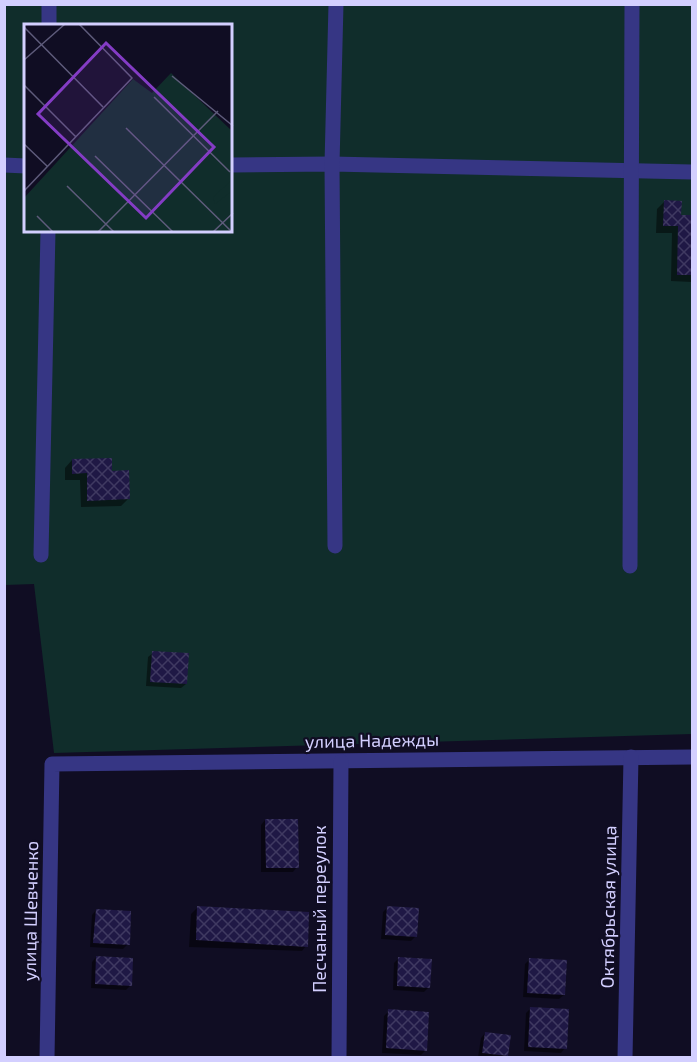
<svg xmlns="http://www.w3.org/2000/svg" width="697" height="1062" viewBox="0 0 697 1062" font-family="'Exo 2',sans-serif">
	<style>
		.grass { fill: #102d2b; fill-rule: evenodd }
		.shadow { fill: #0007 }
		.building { fill: url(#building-cross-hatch) }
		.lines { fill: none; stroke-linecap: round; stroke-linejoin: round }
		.minor { stroke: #363684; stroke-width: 15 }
		.labels { text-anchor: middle; stroke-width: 4.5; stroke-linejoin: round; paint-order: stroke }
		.street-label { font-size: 18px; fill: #d3cfff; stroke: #100d23 }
		.inset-road { fill: none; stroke: #5e5b7b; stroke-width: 1.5 }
		.view { fill: #843cc5; fill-opacity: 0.15; stroke: #843cc5; stroke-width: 3 }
		.inset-edge { fill: none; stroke: #d3cfff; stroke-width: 3 }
	</style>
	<defs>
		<pattern id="building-cross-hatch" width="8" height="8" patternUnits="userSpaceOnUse" patternTransform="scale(1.5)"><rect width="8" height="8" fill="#1f1845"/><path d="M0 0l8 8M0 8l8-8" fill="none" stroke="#3f3961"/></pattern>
	</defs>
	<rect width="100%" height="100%" fill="#100d23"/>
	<path class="grass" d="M4,5h688v729l-638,19 -20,-169 -29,1zM26,26h205v205h-205z"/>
	<g class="shadow">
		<polygon points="664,202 680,216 692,217 692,282 671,281 672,233 656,233 657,209"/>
		<polygon points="72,460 111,473 128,499 121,506 81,507 80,480 65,480 65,468"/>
		<polygon points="153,653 186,684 181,688 146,686 148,657"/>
		<polygon points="265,820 297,867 293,872 261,872 261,825"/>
		<polygon points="198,907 306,946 302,951 189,947 191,914"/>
		<polygon points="387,908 416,936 411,941 381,939 383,912"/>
		<polygon points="96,910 128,944 123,949 90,947 92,915"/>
		<polygon points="96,957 131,985 126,990 91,988 92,962"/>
		<polygon points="399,958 429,987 424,992 393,990 394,963"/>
		<polygon points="529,960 564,995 559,999 523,997 525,964"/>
		<polygon points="531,1008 565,1048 561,1053 524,1051 526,1013"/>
		<polygon points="389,1011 426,1050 421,1055 382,1053 384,1016"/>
		<polygon points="485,1033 506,1056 504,1058 478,1057 481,1038"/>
	</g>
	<g class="building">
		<polygon points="664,200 682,201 681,215 692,215 692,275 677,275 678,226 663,226"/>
		<polygon points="112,458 112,471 129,470 130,499 87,501 87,473 72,474 72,459"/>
		<polygon points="152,651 189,653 187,684 150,682"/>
		<polygon points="265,819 298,819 299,868 266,868"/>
		<polygon points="197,906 309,912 308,947 196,940"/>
		<polygon points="387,906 419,908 417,937 385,935"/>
		<polygon points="96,909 131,911 130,945 93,943"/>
		<polygon points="96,956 133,958 132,986 95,984"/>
		<polygon points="398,957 432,959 430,988 397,986"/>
		<polygon points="529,958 567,960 565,995 527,993"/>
		<polygon points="530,1007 569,1009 567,1049 528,1047"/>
		<polygon points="388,1009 429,1012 427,1051 386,1048"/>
		<polygon points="485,1032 511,1035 508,1056 482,1053"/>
	</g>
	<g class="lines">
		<g class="minor">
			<polyline points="49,26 49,4"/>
			<polyline points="4,165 26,166"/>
			<polyline points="231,165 332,164 692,172"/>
			<polyline points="335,546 332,164 336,4"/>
			<polyline points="41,555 48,231"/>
			<polyline points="630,566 632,4"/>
			<polyline points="47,1058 52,764 692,757"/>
			<polyline points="339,1058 341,762"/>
			<polyline points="625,1058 631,757"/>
		</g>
	</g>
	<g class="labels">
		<g class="street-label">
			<text transform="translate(372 741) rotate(-1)" y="6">улица Надежды</text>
			<text transform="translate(609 907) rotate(-89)" y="6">Октябрьская улица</text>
			<text transform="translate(320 909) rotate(-90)" y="6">Песчаный переулок</text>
			<text transform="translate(31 911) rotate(-89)" y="6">улица Шевченко</text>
		</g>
	</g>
	<g transform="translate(24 24)">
		<rect width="208" height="208" fill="#100d23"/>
		<path d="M147,49l61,58v101h-208v-34l109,-119 19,14z" fill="#102d2b"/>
		<path d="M208,156v11l-17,13 -2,-7z" fill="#102d2b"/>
		<path class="inset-road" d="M0,3l79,80M0,36l41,-36M148,52l61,50M0,61l52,52M130,73l76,75M102,104l106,104M0,120l23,22M71,132l78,76M43,162l47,46M0,167l108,-113 -53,-54M13,192l16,16M74,208l120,-121M189,208l20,-19"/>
		<path class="view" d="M82,19l108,104 -68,71 -108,-104z"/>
		<rect width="208" height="208" class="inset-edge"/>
	</g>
	<rect width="697" height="1062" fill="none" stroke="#d3cfff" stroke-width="12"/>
</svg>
